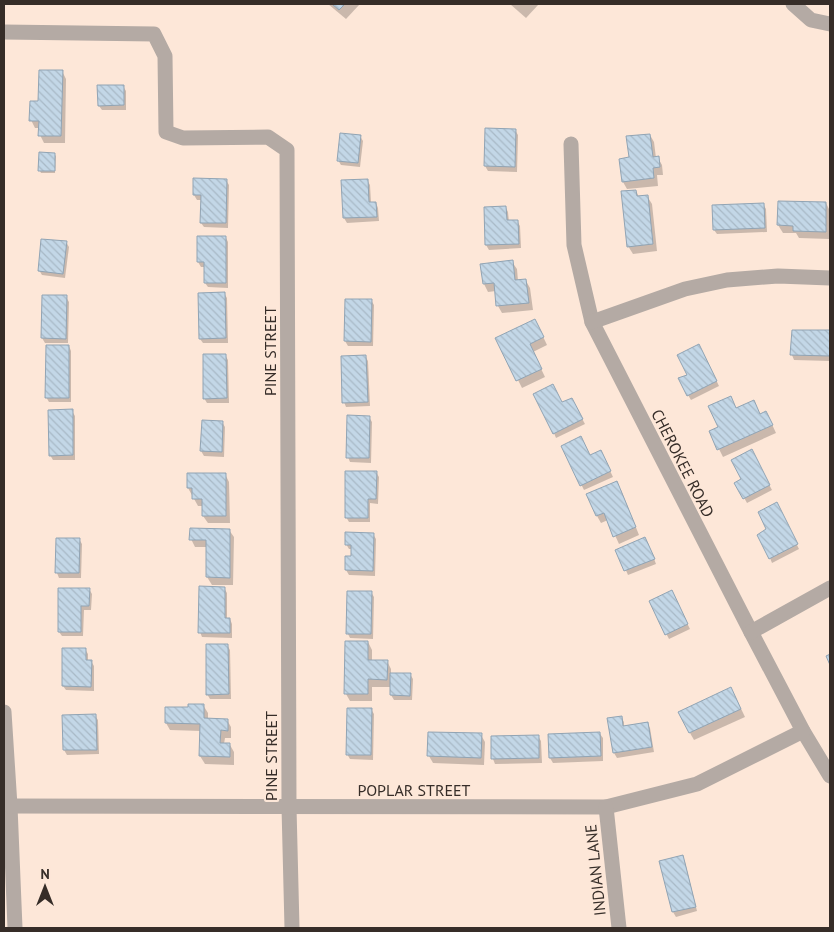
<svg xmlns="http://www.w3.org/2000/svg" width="834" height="932" viewBox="0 0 834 932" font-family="'PT Sans',sans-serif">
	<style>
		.shadow { fill: #0003 }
		.building { fill: url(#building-back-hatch); stroke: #91a4b4 }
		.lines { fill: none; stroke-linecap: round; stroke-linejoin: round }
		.minor { stroke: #b4aaa4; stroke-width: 15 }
		.labels { text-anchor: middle; stroke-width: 4.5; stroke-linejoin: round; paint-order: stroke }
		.street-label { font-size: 16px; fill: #362d28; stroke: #fde7d8 }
	</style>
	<defs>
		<pattern id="building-back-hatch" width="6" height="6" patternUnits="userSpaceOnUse" patternTransform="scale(1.25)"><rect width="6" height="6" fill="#c3d7e7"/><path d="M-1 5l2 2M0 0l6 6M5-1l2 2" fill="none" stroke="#a8b9c6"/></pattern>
	</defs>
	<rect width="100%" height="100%" fill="#fde7d8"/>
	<g class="shadow">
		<polygon points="328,4 360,4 346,19"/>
		<polygon points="510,4 539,4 526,18"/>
		<polygon points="62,71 66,79 65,143 44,143 40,135 40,128 35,128 31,120 40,103"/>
		<polygon points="123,86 126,91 126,110 102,110 99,106"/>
		<polygon points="515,130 518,135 517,172 488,171 485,166"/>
		<polygon points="650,135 654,142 656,158 658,158 662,165 663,175 657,175 658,186 627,189 623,182 630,158"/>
		<polygon points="360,136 363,141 360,167 341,165 338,160"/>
		<polygon points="54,154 56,156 55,173 41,173 40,171"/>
		<polygon points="226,180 229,185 228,228 204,227 201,223 202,200 197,200 194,195"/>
		<polygon points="367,180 370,185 371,203 376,203 378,208 379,221 347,223 344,218"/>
		<polygon points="636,191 639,197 647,196 652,204 657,251 633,254 628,246"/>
		<polygon points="779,202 826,203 830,211 829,239 799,238 796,233 783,233 778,225"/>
		<polygon points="763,204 766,209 767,232 717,234 714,230"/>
		<polygon points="506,208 508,212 509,222 517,221 520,226 521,248 489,250 486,245"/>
		<polygon points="198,237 226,238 228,242 228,288 208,287 205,283 205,267 201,267 198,262"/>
		<polygon points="66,242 69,247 65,278 42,275 39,270"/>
		<polygon points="512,262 517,269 518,281 526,281 530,288 533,310 502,313 498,306 496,291 488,292 484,284 482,265"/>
		<polygon points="224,293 227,298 228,343 203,343 200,339"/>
		<polygon points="43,296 66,297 69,302 68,343 45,343 42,338"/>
		<polygon points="371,300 374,305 373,346 348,346 345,341"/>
		<polygon points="539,328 547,345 533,352 545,377 522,388 497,338"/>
		<polygon points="793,331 830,331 830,361 794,360 792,355"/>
		<polygon points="69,346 71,351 71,402 49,402 46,397"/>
		<polygon points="702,351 719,386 691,400 688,395 688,375"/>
		<polygon points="225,355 228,360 229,403 207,403 204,398"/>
		<polygon points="365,356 368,361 370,406 346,407 344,402"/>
		<polygon points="562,404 574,404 585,424 556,438 554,433"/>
		<polygon points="736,409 761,415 770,420 776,433 723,457 710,431 719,427"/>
		<polygon points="72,411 75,416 75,460 53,460 50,455"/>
		<polygon points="369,417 372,422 371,463 350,462 348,457"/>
		<polygon points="222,422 225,427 224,457 204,456 201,451"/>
		<polygon points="562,446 590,456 603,456 613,477 584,490"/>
		<polygon points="751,451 772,490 747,503 736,483 743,480"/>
		<polygon points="376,472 379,477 378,504 370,503 370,522 349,522 346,517"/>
		<polygon points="225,474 229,482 230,523 208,523 203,516 203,506 198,506 188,488"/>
		<polygon points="621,490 639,535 619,544 608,520 601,523 597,516"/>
		<polygon points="779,509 799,549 772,563 770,558 768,529"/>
		<polygon points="229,530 234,537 233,585 212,585 207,577 208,547 195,547 191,539"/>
		<polygon points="373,534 376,539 375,576 349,575 346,570 346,557 353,557 353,549 349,549 346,544"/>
		<polygon points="79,539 82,544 81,578 59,578 57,573"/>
		<polygon points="648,543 656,564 628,575 617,550"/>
		<polygon points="224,588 227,593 227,619 230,619 232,624 232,638 202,637 200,632"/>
		<polygon points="89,589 92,594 91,610 84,610 83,636 62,636 59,632"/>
		<polygon points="371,592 374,597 373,639 350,638 348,634"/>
		<polygon points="674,597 690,629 669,639 650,602"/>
		<polygon points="368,642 372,650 372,661 387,661 391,669 391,674 410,674 413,679 412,700 394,700 391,695 391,687 372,687 372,701 350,701 346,694"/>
		<polygon points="227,645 230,650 231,699 210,699 207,694"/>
		<polygon points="85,649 88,654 88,661 91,661 94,666 94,691 66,690 63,686"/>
		<polygon points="735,696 745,717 694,740 690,733"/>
		<polygon points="203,705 208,713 208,719 227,720 231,727 231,738 225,738 224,744 230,745 234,752 234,765 205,764 200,756 201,731 170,730 166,723 189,709"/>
		<polygon points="371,709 374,714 373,760 350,759 347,754"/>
		<polygon points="95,716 98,720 99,754 67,755 64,750"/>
		<polygon points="621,717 624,722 624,727 647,723 650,728 654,752 617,758 614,753 608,719"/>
		<polygon points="600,734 603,738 603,761 553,763 550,758"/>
		<polygon points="481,735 485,742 484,765 433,763 429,756"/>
		<polygon points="538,736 541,741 542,763 495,764 493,759 492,737"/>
		<polygon points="683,857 685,862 697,911 676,917 673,912 661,862"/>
	</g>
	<g class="building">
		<polygon points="332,4 345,4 339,10"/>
		<polygon points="39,70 63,70 61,136 38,136 39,121 29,121 30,101 38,101"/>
		<polygon points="97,85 124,85 124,105 98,106"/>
		<polygon points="485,128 516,129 515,167 484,166"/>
		<polygon points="340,133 361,135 358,163 337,161"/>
		<polygon points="650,134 653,157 659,156 660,167 653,168 654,178 622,182 619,159 629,157 626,136"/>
		<polygon points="39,152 55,153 55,171 38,171"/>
		<polygon points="193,178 227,179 226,223 200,223 201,195 193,195"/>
		<polygon points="368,179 369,202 376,202 377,217 343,218 341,180"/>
		<polygon points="636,190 637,196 648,195 653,244 627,247 621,191"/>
		<polygon points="778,201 826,202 826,232 793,231 793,226 777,225"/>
		<polygon points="764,203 765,228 713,230 712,205"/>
		<polygon points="506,206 507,220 518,220 519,244 485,245 484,207"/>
		<polygon points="197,236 226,236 226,283 204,283 204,262 197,262"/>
		<polygon points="41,239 67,241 63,274 38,271"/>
		<polygon points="513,260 515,280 526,279 529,303 496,306 494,283 483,284 480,264"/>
		<polygon points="225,292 226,338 199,339 198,293"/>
		<polygon points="42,295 67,295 66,339 41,338"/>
		<polygon points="345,299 372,299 371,342 344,341"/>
		<polygon points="535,319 544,337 530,344 542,369 516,381 495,338"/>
		<polygon points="792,330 830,330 830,356 790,355"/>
		<polygon points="699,344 717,381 687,396 678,378 687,375 677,355"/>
		<polygon points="46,345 69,345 69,398 45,398"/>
		<polygon points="203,354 226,354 227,398 203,399"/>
		<polygon points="366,355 368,402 342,403 341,356"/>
		<polygon points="553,384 562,402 572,398 583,419 553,434 533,394"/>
		<polygon points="731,396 736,408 754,400 760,414 766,411 773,425 717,450 709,431 718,427 708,406"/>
		<polygon points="73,409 73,455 49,456 48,410"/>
		<polygon points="347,415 370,416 369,458 346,458"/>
		<polygon points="202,420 223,421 222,452 200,451"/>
		<polygon points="581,436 590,455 601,450 611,471 580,486 561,446"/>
		<polygon points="752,449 770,485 743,499 734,483 741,479 731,460"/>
		<polygon points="345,471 377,471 376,499 368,499 368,518 345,518"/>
		<polygon points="187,473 226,473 226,516 202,516 202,499 192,499 192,488 187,488"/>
		<polygon points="617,481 636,527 613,537 604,513 596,516 586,494"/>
		<polygon points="777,502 798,544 769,559 757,535 766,529 758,512"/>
		<polygon points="190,528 230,529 230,578 206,577 206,540 189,540"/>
		<polygon points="345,532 374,533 373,571 345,570 345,556 351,556 351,545 345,545"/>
		<polygon points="645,537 655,559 624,571 615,550"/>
		<polygon points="56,538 80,538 79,573 55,573"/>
		<polygon points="199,586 225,587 225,618 230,618 230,633 198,633"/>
		<polygon points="58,588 90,588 89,606 81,606 81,632 58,632"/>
		<polygon points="672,590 688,624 665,635 649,601"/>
		<polygon points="347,591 372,591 371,634 346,634"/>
		<polygon points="345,641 368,641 368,660 388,660 387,680 368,679 368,694 344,694"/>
		<polygon points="206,644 228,644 229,694 206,695"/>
		<polygon points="62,648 86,648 86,660 92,660 91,687 62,686"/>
		<polygon points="830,654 830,665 826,656"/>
		<polygon points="390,673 411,673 410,696 390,695"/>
		<polygon points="731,687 741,709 689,733 678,712"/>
		<polygon points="188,704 204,704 204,718 228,719 228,731 221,730 220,743 230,743 230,757 199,756 200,724 165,723 165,707 188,707"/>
		<polygon points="347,708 372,708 371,755 346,755"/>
		<polygon points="96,714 97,750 63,750 62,715"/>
		<polygon points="622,716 623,726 648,722 652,747 613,753 607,718"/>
		<polygon points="428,732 482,733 481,758 427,756"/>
		<polygon points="600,732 601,756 549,758 548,734"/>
		<polygon points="539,735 539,758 491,759 491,736"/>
		<polygon points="683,855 696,907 672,912 659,861"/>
	</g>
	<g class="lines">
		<g class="minor">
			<polyline points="793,4 811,20 830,24"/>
			<polyline points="4,32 154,34 165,56 166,132 183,138 268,137 287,150 289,807 292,928"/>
			<polyline points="571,144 574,245 592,322 751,632 803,731 830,776"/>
			<polyline points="592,322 685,289 727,280 778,276 830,278"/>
			<polyline points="751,632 830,588"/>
			<polyline points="4,712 10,806 15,928"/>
			<polyline points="10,806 606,807 697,784 803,731"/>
			<polyline points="606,807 619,928"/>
		</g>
	</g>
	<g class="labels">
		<g class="street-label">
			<text transform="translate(270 351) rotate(-90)" y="6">PINE STREET</text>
			<text transform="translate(683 463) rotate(63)" y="6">CHEROKEE ROAD</text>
			<text transform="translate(271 756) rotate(-90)" y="6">PINE STREET</text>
			<text x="414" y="796">POPLAR STREET</text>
			<text transform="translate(595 870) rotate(-96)" y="6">INDIAN LANE</text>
		</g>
	</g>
	<rect width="834" height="932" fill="none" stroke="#362d28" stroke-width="10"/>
	<g transform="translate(45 887)" stroke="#fde7d8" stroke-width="4" paint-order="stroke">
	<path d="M0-4L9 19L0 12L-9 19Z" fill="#362d28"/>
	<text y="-8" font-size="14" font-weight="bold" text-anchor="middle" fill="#362d28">N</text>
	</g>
</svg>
